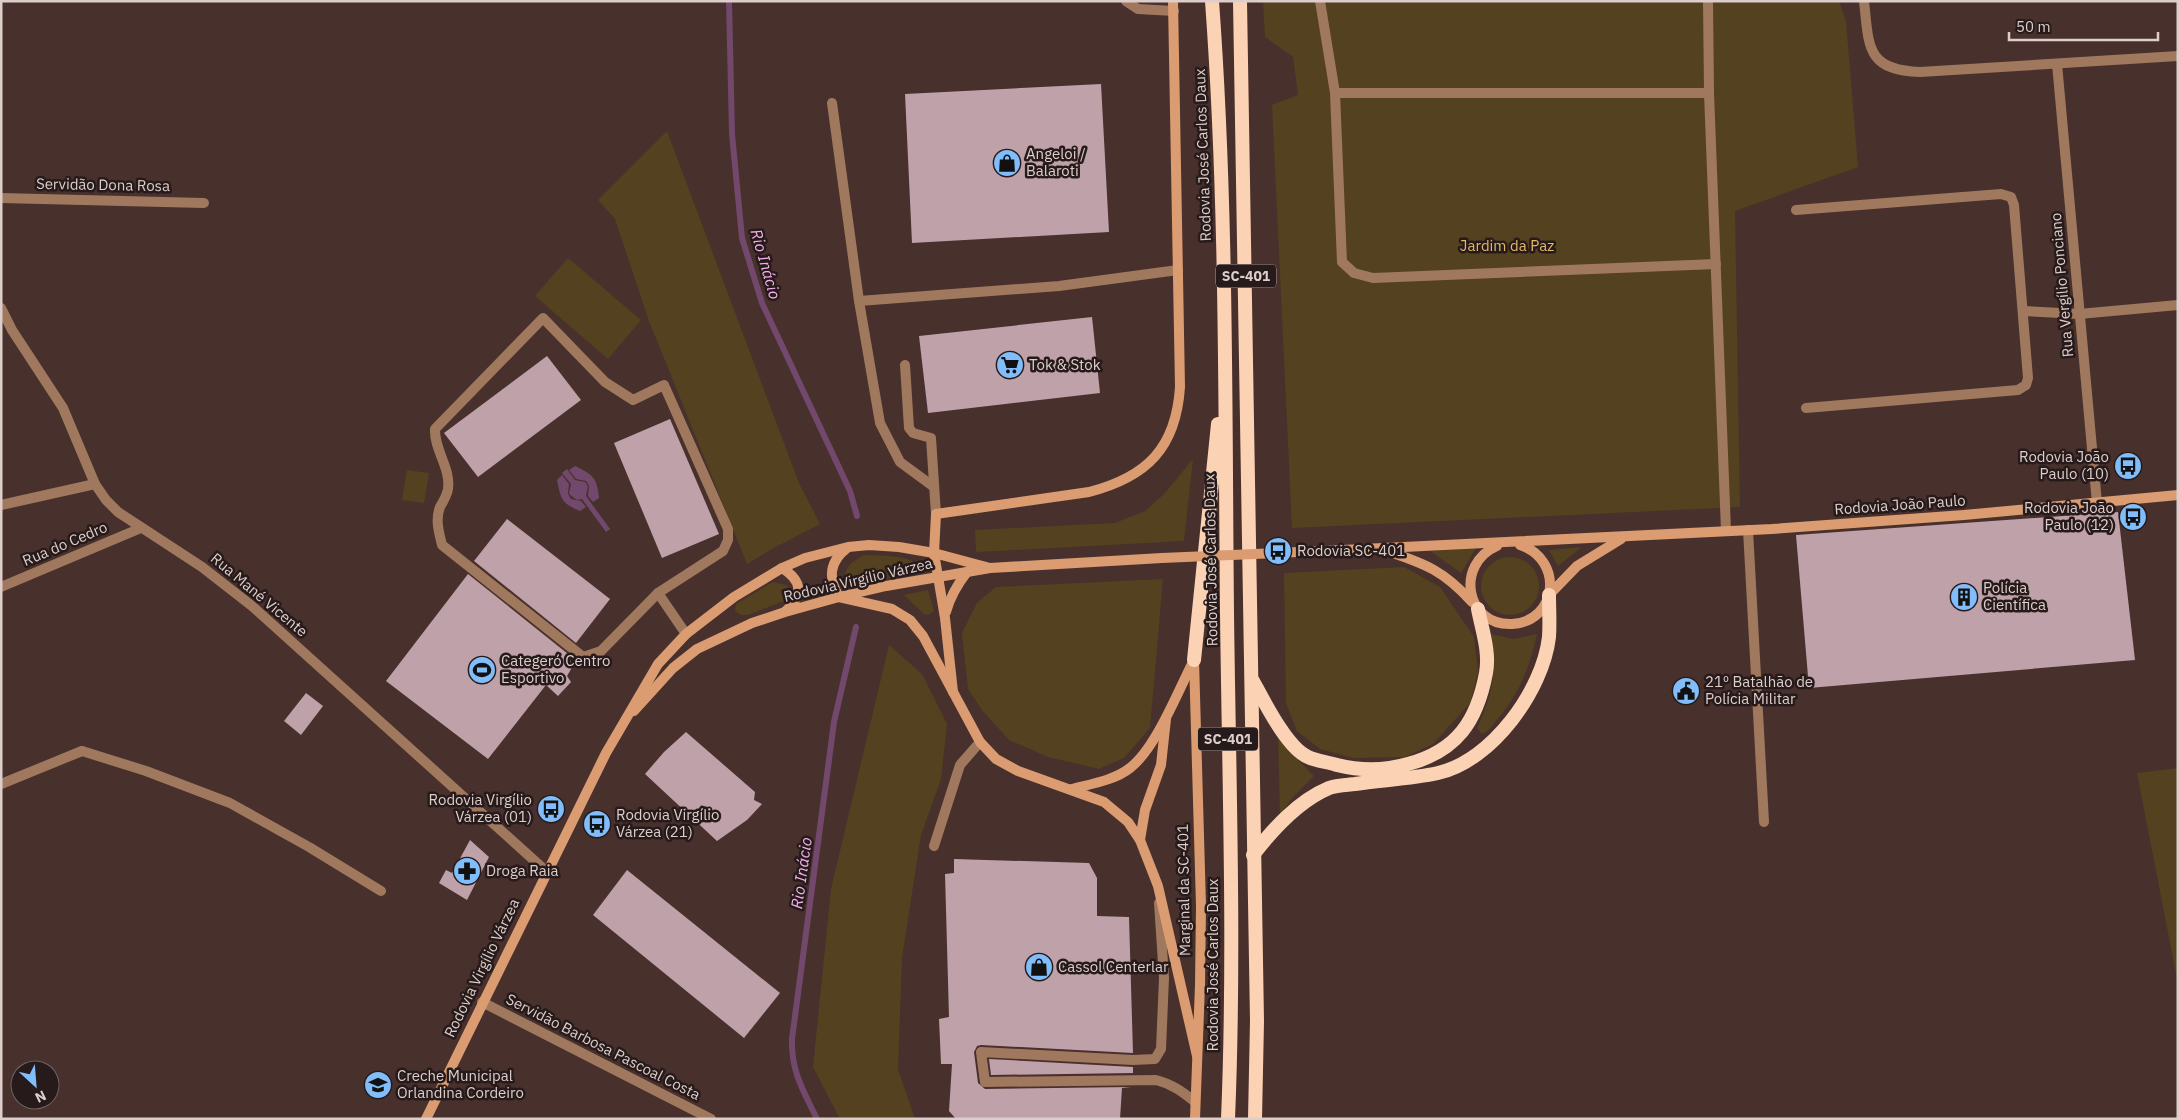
<svg xmlns="http://www.w3.org/2000/svg" width="2179" height="1120" viewBox="0 0 2179 1120" font-family="'IBM Plex Sans',sans-serif">
	<style>
		.green { fill: #53411f }
		.water { fill: #73486d }
		.lines { fill: none; stroke-linecap: round; stroke-linejoin: round }
		.stream { stroke: #73486d; stroke-width: 6 }
		.building { fill: #bfa1aa }
		.service { stroke: #a0785e; stroke-width: 10 }
		.minor { stroke: #a0785e; stroke-width: 10 }
		.secondary { stroke: #dc9c72; stroke-width: 10 }
		.trunk { stroke: #fcd2b5; stroke-width: 14 }
		.secondary-bridge { stroke: #dc9c72; stroke-width: 10 }
		.labels { text-anchor: middle; stroke-width: 5; stroke-linejoin: round; paint-order: stroke }
		.shield { fill: #261b1a; stroke: #a79896; stroke-width: 1 }
		.shield-label { font-size: 14px; font-weight: bold; fill: #dececb }
		.poi-label { font-size: 15px; fill: #dececb; stroke: #261b1a; text-anchor: start }
		.street-label { font-size: 15px; fill: #dececb; stroke: #261b1a }
		.park-label { font-size: 15px; fill: #e3b969; stroke: #261b1a }
		.water-label { font-size: 16px; font-style: italic; fill: #f4afea; stroke: #261b1a }
	</style>
	<rect width="100%" height="100%" fill="#48302d"/>
	<g class="green">
		<polygon points="1263,1 1839,1 1846,21 1858,167 1735,211 1740,507 1292,528 1272,105 1298,95 1293,57 1265,37"/>
		<polygon points="667,131 799,483 820,524 772,549 747,564 649,321 615,219 598,200"/>
		<polygon points="568,258 641,320 608,359 535,296"/>
		<polygon points="1193,459 1184,541 976,552 975,530 1115,523 1145,511 1165,493"/>
		<polygon points="407,470 429,473 424,503 402,500"/>
		<polygon points="1582,547 1558,566 1549,550"/>
		<polygon points="1476,548 1461,573 1430,551"/>
		<path d="M864,555c14,1 47,-1 56,12l-3,5 -61,13 -6,-3 -5,-7c2,-11 10,-15 19,-20z"/>
		<circle cx="1510" cy="586" r="29"/>
		<polygon points="1404,567 1440,587 1474,637 1478,672 1470,703 1433,744 1405,757 1353,758 1320,749 1297,731 1286,703 1284,573"/>
		<polygon points="1163,579 1150,728 1124,758 1099,769 1048,757 1009,740 982,710 968,689 962,633 977,603 996,587"/>
		<polygon points="773,582 786,585 789,588 789,594 784,601 748,615 741,615 735,611 736,604"/>
		<polygon points="928,590 934,611 930,614 925,615 904,595"/>
		<path d="M1491,634l23,5 23,-5c-7,33 -18,61 -41,87 -4,5 -8,11 -14,13l-5,-6c16,-34 20,-57 14,-94z"/>
		<polygon points="889,645 922,674 947,724 941,779 921,835 902,958 898,1069 915,1119 840,1119 813,1067 831,889"/>
		<polygon points="1278,733 1299,761 1314,776 1294,796 1280,814"/>
		<polygon points="2178,768 2178,984 2137,773"/>
	</g>
	<g class="water">
		<path d="M575,466c18,9 22,11 24,32l-6,4 -5,-6 1,-10 -3,-5 -10,-2 -7,-9z"/>
		<polygon points="567,469 575,480 585,482 588,486 586,496 610,529 606,532 582,499 577,500 569,494 571,484 562,473"/>
		<path d="M562,475l7,9 -1,10 3,5 10,2 5,6 -6,4c-19,-8 -19,-12 -23,-31z"/>
	</g>
	<g class="lines">
		<g class="stream">
			<polyline points="729,1 732,134 742,238 762,303 850,491 857,516"/>
			<path d="M817,1119c-14,-29 -26,-48 -25,-80l42,-317 22,-95"/>
		</g>
	</g>
	<g class="building">
		<polygon points="1101,84 1109,232 912,243 905,94"/>
		<polygon points="1092,317 1100,393 928,413 919,336"/>
		<polygon points="547,356 581,400 478,477 444,433"/>
		<polygon points="670,419 719,534 662,558 614,443"/>
		<polygon points="2118,512 2135,660 1809,688 1796,535"/>
		<polygon points="507,519 610,599 576,643 474,561"/>
		<polygon points="468,574 568,654 565,658 574,664 567,676 571,682 558,696 546,685 488,759 386,681"/>
		<polygon points="306,693 323,706 301,735 284,721"/>
		<polygon points="686,732 755,792 754,800 762,804 747,820 717,841 645,774 664,752"/>
		<polygon points="470,840 489,857 467,900 439,883 446,870 452,873"/>
		<polygon points="954,859 1089,863 1097,878 1097,916 1129,917 1133,1053 981,1045 977,1046 974,1052 978,1083 985,1089 1131,1087 1122,1088 1120,1119 956,1119 949,1111 952,1064 941,1064 939,1019 949,1017 945,874 954,873"/>
		<polygon points="627,870 780,993 744,1038 593,915"/>
		<polygon points="989,1059 1133,1067 1133,1073 991,1075"/>
	</g>
	<g class="lines">
		<g class="service">
			<polyline points="1126,1 1138,9 1174,11"/>
			<polyline points="1320,1 1335,93 1342,262 1354,273 1373,278 1716,264"/>
			<polyline points="1708,1 1709,93 1726,531"/>
			<polyline points="1335,93 1709,93"/>
			<polyline points="832,103 859,301 880,423 900,462 934,487"/>
			<polyline points="1,198 204,203"/>
			<polyline points="859,301 1059,286 1178,270"/>
			<path d="M543,318l62,64 28,18 31,-15 64,144v11l-5,11 -65,42 -57,58 -18,6 -141,-112c-3,-13 -7,-25 -2,-38 3,-5 7,-12 8,-18 3,-21 -14,-39 -13,-60z"/>
			<polyline points="905,365 909,428 913,433 931,438 936,514"/>
			<polyline points="1,505 95,484"/>
			<polyline points="1748,530 1764,822"/>
			<polyline points="658,593 686,634"/>
			<polyline points="82,751 146,771 230,803 309,847 381,891"/>
			<polyline points="934,846 960,765 980,742"/>
			<path d="M1159,903l5,75 -3,71 -6,10 -22,1 -152,-8 4,30 171,-2c16,4 27,12 39,22"/>
			<polyline points="482,1002 711,1119"/>
		</g>
		<g class="minor">
			<path d="M1864,1c5,46 2,69 56,71l258,-16"/>
			<polyline points="2057,64 2097,503"/>
			<polyline points="1796,210 2001,194 2011,197 2014,205 2028,378 2026,385 2018,390 1806,408"/>
			<polyline points="1,308 12,330 63,408 95,484 106,500 118,512 202,567 252,606 547,872"/>
			<polyline points="2023,311 2079,314 2178,305"/>
			<polyline points="1,587 141,528"/>
			<polyline points="1,784 82,751"/>
		</g>
		<g class="secondary">
			<path d="M1497,546c-42,18 -32,80 15,78 45,-2 53,-64 8,-79"/>
			<path d="M847,548c-18,14 -19,30 -8,49l53,12 18,11 13,16 57,106 16,17 22,12 86,31 24,20 12,18 18,46 39,170"/>
			<polyline points="1322,551 1772,529 1964,515 2178,495"/>
			<path d="M1387,551c39,13 57,20 85,51"/>
			<path d="M782,568c21,13 21,27 4,43"/>
			<polyline points="1549,595 1577,566 1621,539"/>
			<path d="M946,612c4,-15 11,-27 21,-40"/>
			<polyline points="1194,660 1201,906 1200,985 1195,1119"/>
			<path d="M953,692l-8,-74 -11,-65 2,-39 153,-22c58,-15 87,-44 91,-105l-7,-386"/>
			<polyline points="634,711 673,668 697,649 752,623 785,612 839,597 886,586 990,568 1162,558"/>
			<path d="M1072,789c19,-5 43,-9 58,-21 26,-20 48,-77 63,-106"/>
			<polyline points="1140,840 1145,810 1161,765 1166,719"/>
			<polyline points="426,1119 606,753 658,664 686,634 734,597 782,568 805,558 848,547 869,545 899,547 934,553 990,568"/>
		</g>
		<g class="trunk">
			<path d="M1212,1c15,204 13,408 15,612 2,168 8,338 1,506"/>
			<polyline points="1240,1 1257,1021 1255,1119"/>
			<polyline points="1194,660 1218,424"/>
			<path d="M1253,681c11,20 34,67 55,76 8,4 20,5 29,8 24,6 47,6 71,-1 49,-13 69,-43 78,-91 4,-21 -4,-43 -8,-64"/>
			<path d="M1253,855c20,-26 45,-54 76,-67 8,-3 18,-3 26,-4 27,-4 56,-5 83,-11 54,-12 105,-83 111,-136 1,-14 0,-28 0,-42"/>
		</g>
		<polyline class="secondary-bridge" points="1162,558 1322,551"/>
	</g>
	<defs>
		<g id="shop-disc" transform="scale(1.4375)"><circle r="9.5" fill="#80bdfa" stroke="#261b1a"/><path d="M-5-2.5h2.3a2.7 3.5 0 0 1 5.4 0H5L5.5 6h-11ZM-1.5-2.5h3a1.5 2.3 0 0 0-3 0Z" fill="#111"/></g>
		<g id="supermarket-disc" transform="scale(1.4375)"><circle r="9.5" fill="#80bdfa" stroke="#261b1a"/><path d="M-6-5.5h2.5l.6 2H6L4.5 2H-2.5L-4.4-4H-6ZM-1.5 3.2a1.3 1.3 0 1 0 .1 0ZM3 3.2a1.3 1.3 0 1 0 .1 0Z" fill="#111"/></g>
		<g id="bus-disc" transform="scale(1.4375)"><circle r="9.5" fill="#80bdfa" stroke="#261b1a"/><path d="M-5-6H5V4H4V6H2V4H-2V6H-4V4H-5ZM-3.5-4V0h7V-4ZM-3.5 1.2v1.5H-2V1.2ZM2 1.2v1.5H3.5V1.2Z" fill="#111"/></g>
		<g id="building-disc" transform="scale(1.4375)"><circle r="9.5" fill="#80bdfa" stroke="#261b1a"/><path d="M-4-6H4V6H1V3H-1V6H-4ZM-2.5-4.3h1.7v1.8h-1.7ZM.8-4.3h1.7v1.8H.8ZM-2.5-1h1.7V.8h-1.7ZM.8-1h1.7V.8H.8Z" fill="#111"/></g>
		<g id="stadium-disc" transform="scale(1.4375)"><circle r="9.5" fill="#80bdfa" stroke="#261b1a"/><path d="M0-5a6.5 5 0 1 0 0 10a6.5 5 0 1 0 0-10ZM-3.5-1.8h7v3.6h-7Z" fill="#111"/></g>
		<g id="civic-disc" transform="scale(1.4375)"><circle r="9.5" fill="#80bdfa" stroke="#261b1a"/><path d="M-.6-6.5H3V-4.5H.6V-3L4-1V1h2V6H-6V1h2V-1L-.6-3ZM-1.2 2.5V6h2.4V2.5Z" fill="#111"/></g>
		<g id="pharmacy-disc" transform="scale(1.4375)"><circle r="9.5" fill="#80bdfa" stroke="#261b1a"/><path d="M-2-6h4v4h4v4h-4v4h-4v-4h-4v-4h4Z" fill="#111"/></g>
		<g id="school-disc" transform="scale(1.4375)"><circle r="9.5" fill="#80bdfa" stroke="#261b1a"/><path d="M0-5L7-2L0 1L-7-2ZM-4 1L0 2.5L4 1V4Q0 6-4 4Z" fill="#111"/></g>
	</defs>
	<g fill-rule="evenodd">
		<use href="#shop-disc" x="1007" y="163"/>
		<use href="#supermarket-disc" x="1010" y="365"/>
		<use href="#bus-disc" x="2128" y="466"/>
		<use href="#bus-disc" x="2133" y="517"/>
		<use href="#bus-disc" x="1278" y="551"/>
		<use href="#building-disc" x="1964" y="597"/>
		<use href="#stadium-disc" x="482" y="670"/>
		<use href="#civic-disc" x="1686" y="691"/>
		<use href="#bus-disc" x="551" y="809"/>
		<use href="#bus-disc" x="597" y="824"/>
		<use href="#pharmacy-disc" x="467" y="871"/>
		<use href="#shop-disc" x="1039" y="967"/>
		<use href="#school-disc" x="378" y="1085"/>
	</g>
	<g class="labels">
		<g class="shield">
			<rect x="1216" y="264.5" width="60" height="23" rx="4"/>
			<rect x="1198" y="727.5" width="60" height="23" rx="4"/>
		</g>
		<g class="shield-label">
			<text x="1246" y="281">SC-401</text>
			<text x="1228" y="744">SC-401</text>
		</g>
		<g class="poi-label">
			<text x="1026" y="159">Angeloi /<tspan x="1026" dy="17">Balaroti</tspan></text>
			<text x="1029" y="370">Tok &amp; Stok</text>
			<text x="2109" y="462" text-anchor="end">Rodovia João<tspan x="2109" dy="17">Paulo (10)</tspan></text>
			<text x="2114" y="513" text-anchor="end">Rodovia João<tspan x="2114" dy="17">Paulo (12)</tspan></text>
			<text x="1297" y="556">Rodovia SC-401</text>
			<text x="1983" y="593">Polícia<tspan x="1983" dy="17">Científica</tspan></text>
			<text x="501" y="666">Categeró Centro<tspan x="501" dy="17">Esportivo</tspan></text>
			<text x="1705" y="687">21º Batalhão de<tspan x="1705" dy="17">Polícia Militar</tspan></text>
			<text x="532" y="805" text-anchor="end">Rodovia Virgílio<tspan x="532" dy="17">Várzea (01)</tspan></text>
			<text x="616" y="820">Rodovia Virgílio<tspan x="616" dy="17">Várzea (21)</tspan></text>
			<text x="486" y="876">Droga Raia</text>
			<text x="1058" y="972">Cassol Centerlar</text>
			<text x="397" y="1081">Creche Municipal<tspan x="397" dy="17">Orlandina Cordeiro</tspan></text>
		</g>
		<g class="street-label">
			<text transform="translate(1203 155) rotate(-92)" y="5">Rodovia José Carlos Daux</text>
			<text transform="translate(103 185) rotate(1)" y="5">Servidão Dona Rosa</text>
			<text transform="translate(2062 285) rotate(-95)" y="5">Rua Vergílio Ponciano</text>
			<text transform="translate(1900 505) rotate(-4)" y="5">Rodovia João Paulo</text>
			<text transform="translate(65 544) rotate(-23)" y="5">Rua do Cedro</text>
			<text transform="translate(1211 560) rotate(-91)" y="5">Rodovia José Carlos Daux</text>
			<text transform="translate(858 580) rotate(-13)" y="5">Rodovia Virgílio Várzea</text>
			<text transform="translate(259 595) rotate(40)" y="5">Rua Mané Vicente</text>
			<text transform="translate(1184 890) rotate(-91)" y="5">Marginal da SC-401</text>
			<text transform="translate(1213 965) rotate(-90)" y="5">Rodovia José Carlos Daux</text>
			<text transform="translate(482 968) rotate(-64)" y="5">Rodovia Virgílio Várzea</text>
			<text transform="translate(603 1047) rotate(27)" y="5">Servidão Barbosa Pascoal Costa</text>
		</g>
		<g class="park-label">
			<text x="1507" y="251">Jardim da Paz</text>
		</g>
		<g class="water-label">
			<text transform="translate(766 264) rotate(74)" y="6">Rio Inácio</text>
			<text transform="translate(801 873) rotate(-82)" y="6">Rio Inácio</text>
		</g>
	</g>
	<rect width="2179" height="1120" fill="none" stroke="#dececb" stroke-width="5"/>
	<g transform="translate(35 1085) rotate(154)"><circle r="24" fill="#261b1a" stroke="#706361"/>
	<path d="M0-4L9 19L0 12L-9 19Z" fill="#80bdfa"/>
	<text y="-8" font-size="14" font-weight="bold" text-anchor="middle" fill="#dececb">N</text>
	</g>
	<path d="M2009 32v8h149v-8" fill="none" stroke="#dececb" stroke-width="2.5"/>
	<text x="2016" y="32" font-size="15" fill="#dececb" stroke="#261b1a" stroke-width="4" paint-order="stroke">50 m</text>
</svg>
